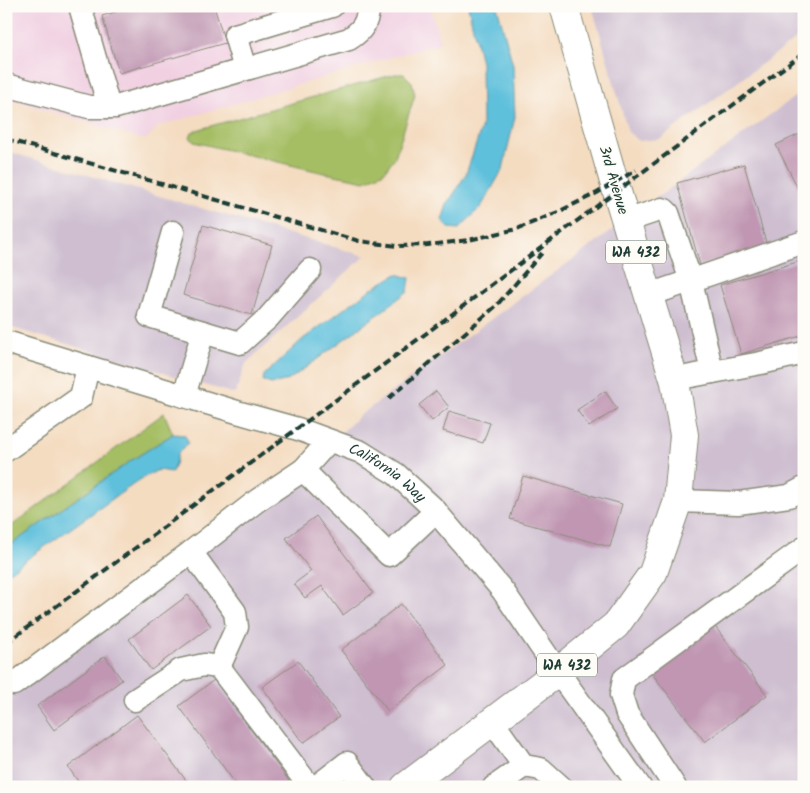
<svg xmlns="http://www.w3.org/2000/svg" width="810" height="793" viewBox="0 0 810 793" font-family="Kalam,sans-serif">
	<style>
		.built { fill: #f1d0e2 }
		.industrial { fill: #cebed0 }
		.green { fill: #a5be64; stroke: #627e4c }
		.water { fill: #5ec0dc; stroke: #3e7e88 }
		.building { fill: #c096b2 }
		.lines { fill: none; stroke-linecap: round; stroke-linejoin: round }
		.minor-casing { stroke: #8a8c7a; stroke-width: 25 }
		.highway-casing { stroke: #8a8c7a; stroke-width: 30 }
		.minor { stroke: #fff; stroke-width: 22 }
		.highway { stroke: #fff; stroke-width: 28 }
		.rail { stroke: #1f3d34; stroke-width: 4; stroke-dasharray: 8 4; stroke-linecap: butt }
		.labels { text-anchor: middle; stroke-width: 4; stroke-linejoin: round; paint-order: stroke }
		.shield { fill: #fdfcf7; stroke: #62766e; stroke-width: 1 }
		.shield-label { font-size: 14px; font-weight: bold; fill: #1f3d34 }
		.street-label { font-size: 15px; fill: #1f3d34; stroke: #fdfcf7 }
	</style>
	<rect width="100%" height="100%" fill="#fdfcf7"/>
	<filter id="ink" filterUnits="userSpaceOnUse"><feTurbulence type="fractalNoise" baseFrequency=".02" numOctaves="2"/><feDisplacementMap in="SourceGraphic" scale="10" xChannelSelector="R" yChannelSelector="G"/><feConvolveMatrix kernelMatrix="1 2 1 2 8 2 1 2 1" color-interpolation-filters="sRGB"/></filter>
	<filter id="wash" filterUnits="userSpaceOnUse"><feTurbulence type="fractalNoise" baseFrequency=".0096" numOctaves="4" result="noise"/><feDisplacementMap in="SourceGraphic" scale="20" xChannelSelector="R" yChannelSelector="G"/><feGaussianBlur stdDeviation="1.12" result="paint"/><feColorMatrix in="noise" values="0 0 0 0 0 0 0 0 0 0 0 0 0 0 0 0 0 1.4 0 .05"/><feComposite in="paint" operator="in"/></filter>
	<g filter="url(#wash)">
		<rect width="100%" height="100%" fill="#f4dcc1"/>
		<polygon class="built" points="6,6 430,6 440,43 159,126 145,140 6,98"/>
		<g class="industrial">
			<polygon points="592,6 804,6 804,33 660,139 639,141 628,132"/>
			<polygon points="804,90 804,787 6,787 6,692 305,467 359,416"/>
			<polygon points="6,151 142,191 365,256 246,363 235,394 6,326"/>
		</g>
		<g class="green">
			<polygon points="395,74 404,74 412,82 415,95 395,157 384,172 365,181 320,172 194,142 190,137 192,132 200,129"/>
			<polygon points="164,413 173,434 132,460 6,548 6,530"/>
		</g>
		<g class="water">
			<polygon points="468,6 497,6 513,65 515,117 503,169 481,207 459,229 449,228 442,220 447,205 466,174 482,126 481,63"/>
			<polygon points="397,274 410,278 408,291 385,309 289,380 271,384 263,381 264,375 303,339 371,289"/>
			<polygon points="173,434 184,435 187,439 188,443 178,453 175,464 172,472 158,470 141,479 6,574 6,548 132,460"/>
		</g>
		<g id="blocks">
			<g class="building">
				<polygon points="121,6 214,6 225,43 119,73 102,16 122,10"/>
				<polygon points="804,132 804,200 776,145"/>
				<polygon points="744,164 767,246 700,265 677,183"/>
				<polygon points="203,225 272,245 252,315 183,295"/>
				<polygon points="804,260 804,335 741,354 720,285"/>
				<polygon points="436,391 449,407 432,421 419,405"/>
				<polygon points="605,391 617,409 589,427 577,410"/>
				<polygon points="449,411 490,423 483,443 443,431"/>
				<polygon points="523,476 622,504 610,547 510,519"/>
				<polygon points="316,516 373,593 343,615 322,586 305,598 294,584 311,571 286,538"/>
				<polygon points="188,595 211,626 151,670 129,639"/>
				<polygon points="401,604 448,665 388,711 341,650"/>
				<polygon points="713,624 767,695 705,742 650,671"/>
				<polygon points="105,656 122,680 54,730 37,706"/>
				<polygon points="298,661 339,717 303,743 262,687"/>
				<polygon points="214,680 289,781 281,787 238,787 179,706"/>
				<polygon points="137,715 191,787 82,787 68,767"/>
			</g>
		</g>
	</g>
	<g filter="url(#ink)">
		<use href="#blocks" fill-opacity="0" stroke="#8a8c7a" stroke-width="1"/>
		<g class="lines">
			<g class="minor-casing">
				<g id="minor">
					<polyline points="80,6 109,107"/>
					<polyline points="245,69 235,35 332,6"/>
					<path d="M6,85l83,22h27l233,-68c14,-9 18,-16 20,-33"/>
					<polyline points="626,221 662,209 665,210 668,213 691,281 712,372"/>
					<polyline points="173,232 149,316 203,332 184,396"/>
					<polyline points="649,295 804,242"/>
					<polyline points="203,332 240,343 268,318 310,270"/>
					<path id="s1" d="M6,342l231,70 61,17 63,23 35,22 36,33 71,84 55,81 82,115"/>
					<polyline points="675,379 761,363 804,353"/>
					<polyline points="6,450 81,397 88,367"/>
					<polyline points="303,470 389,555 436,511"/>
					<polyline points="678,501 738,503 789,496 804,488"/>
					<polyline points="219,667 237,627 235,612 191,552 258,500 303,470 329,441"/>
					<polyline points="14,684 191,552"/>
					<polyline points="135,700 181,670 204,665 219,667 310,787"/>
					<polyline points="492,721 524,766 494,787"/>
					<polyline points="524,766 541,769 561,787"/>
					<polyline points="316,787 347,763 365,787"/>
					<polyline points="675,787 627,714 621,695 624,679 804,548"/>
				</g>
			</g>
			<g class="highway-casing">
				<polyline id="highway" points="405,787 558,672 616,625 653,573 678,501 684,435 675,382 614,182 564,6"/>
			</g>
			<use href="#minor" class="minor"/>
			<use href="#highway" class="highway"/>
			<g class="rail">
				<polyline points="6,139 359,241 397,246 428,245 469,240 517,229 558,212 597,193 636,170"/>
				<polyline points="389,398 496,306 542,253"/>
				<path d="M6,643c149,-109 297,-219 445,-328 118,-88 235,-176 353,-262"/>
			</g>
		</g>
	</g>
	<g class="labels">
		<g class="shield">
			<rect x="606" y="240.5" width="60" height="23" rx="4"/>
			<rect x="537" y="653.5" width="60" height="23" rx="4"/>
		</g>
		<g class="shield-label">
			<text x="636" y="257">WA 432</text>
			<text x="567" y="670">WA 432</text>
		</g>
		<g class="street-label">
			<text transform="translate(614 180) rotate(74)" y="5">3rd Avenue</text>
			<text dy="5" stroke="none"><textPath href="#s1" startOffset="405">California Way</textPath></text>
		</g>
	</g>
	<rect width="810" height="793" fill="none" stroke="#fdfcf7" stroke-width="25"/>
</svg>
